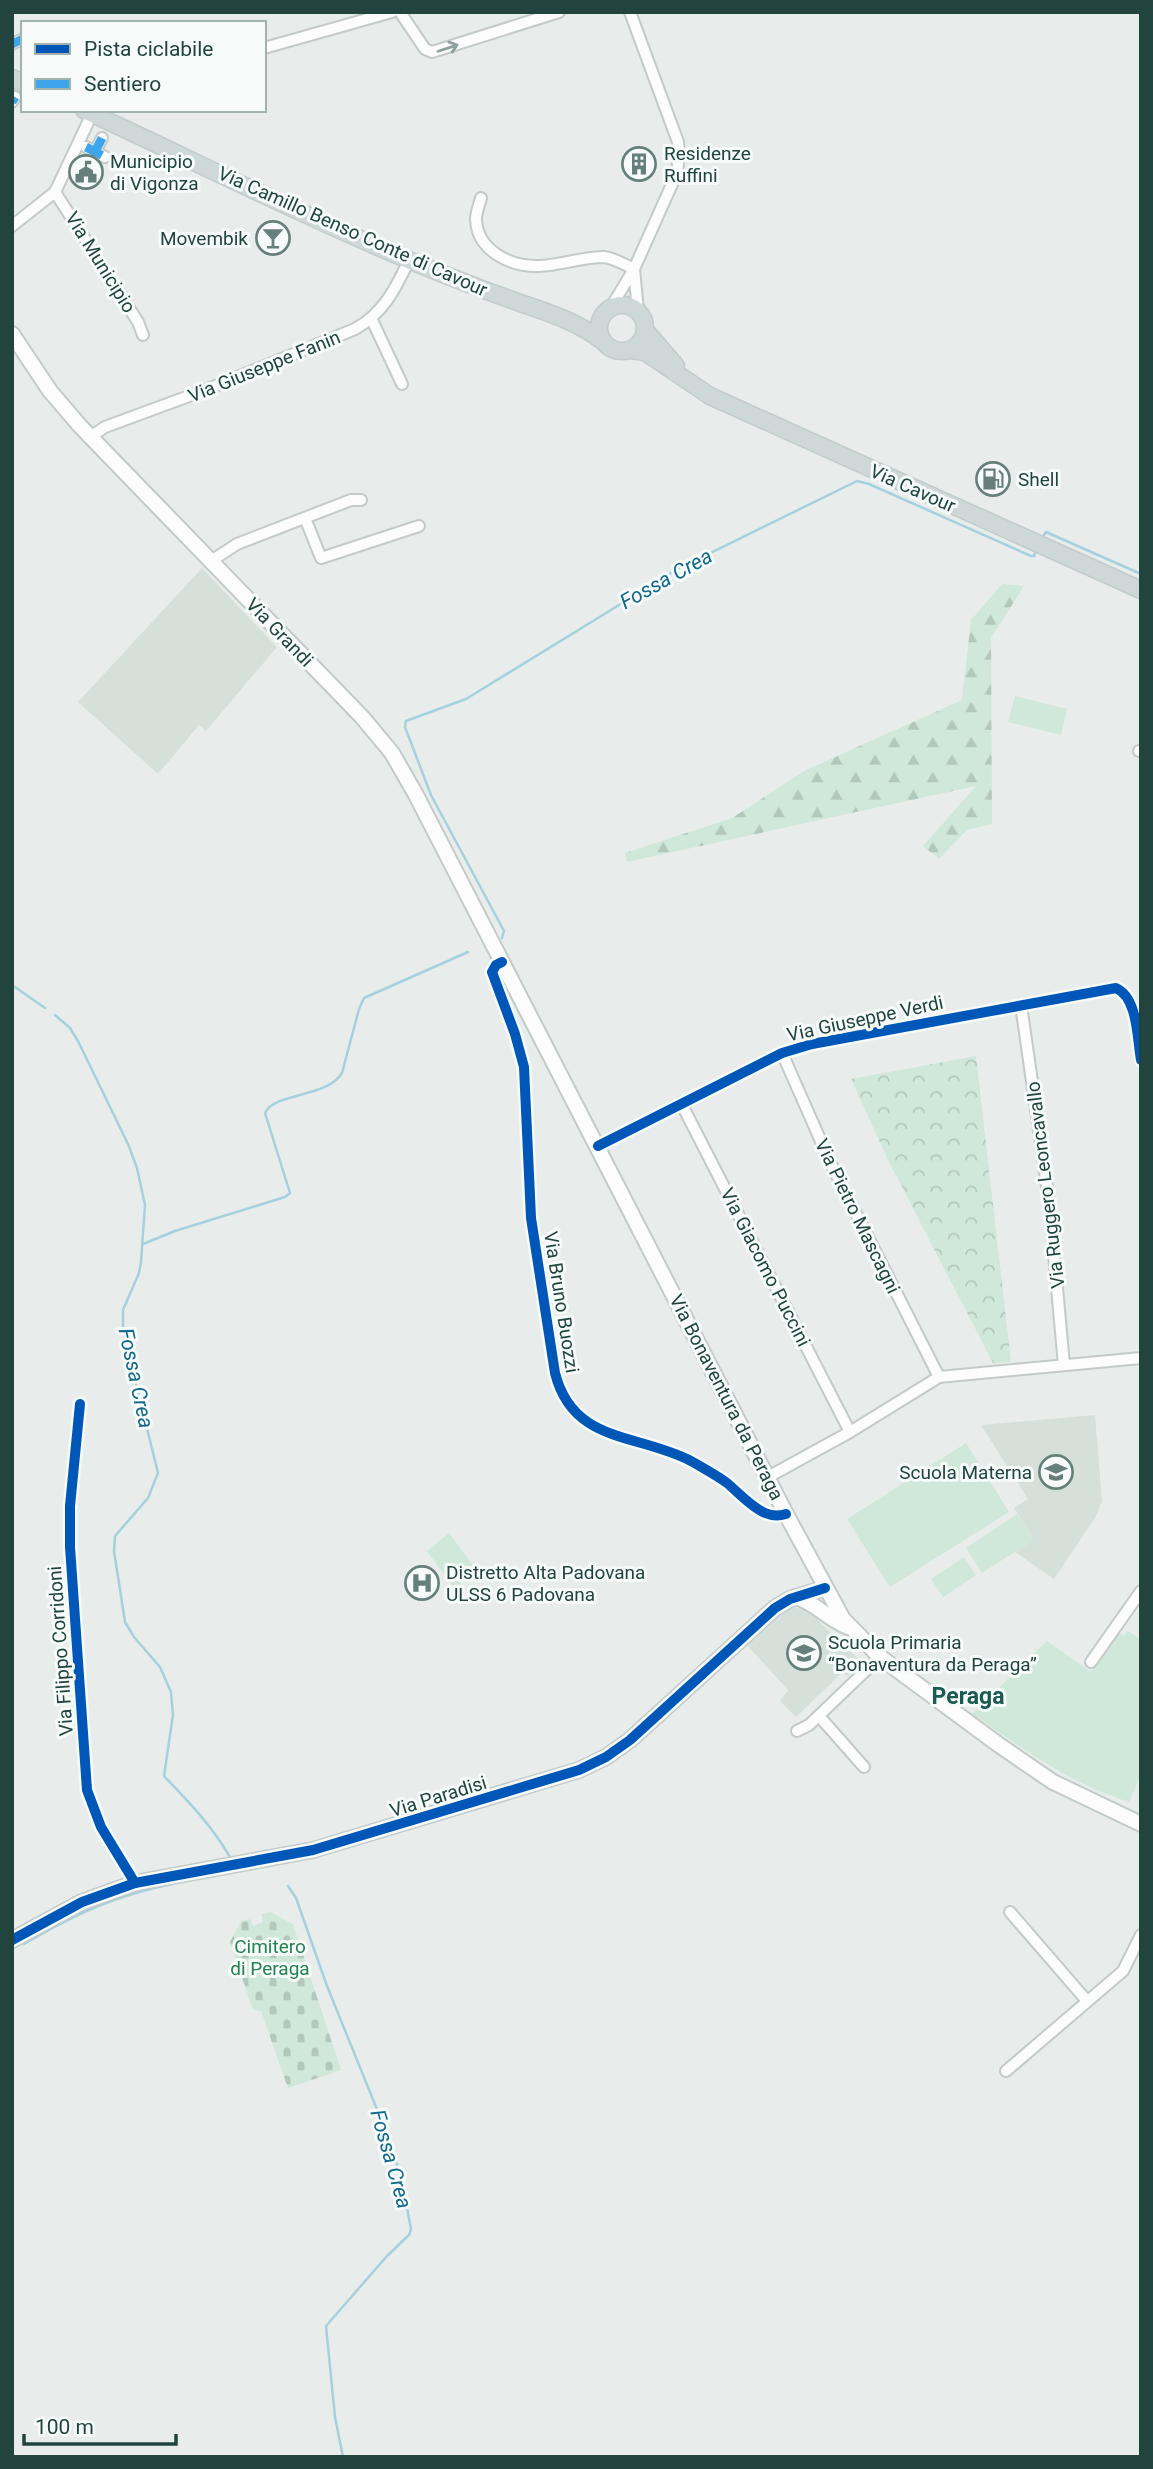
<svg xmlns="http://www.w3.org/2000/svg" width="1153" height="2469" viewBox="0 0 1153 2469" font-family="Roboto,sans-serif">
	<style>
		.built { fill: #d5e0db }
		.grass { fill: #d0e8d9 }
		.forest { fill: url(#forest-firs) }
		.cemetery { fill: url(#cemetery-stones) }
		.park { fill: url(#park-crowns) }
		.lines { fill: none; stroke-linecap: round; stroke-linejoin: round }
		.stream { stroke: #a5d1df; stroke-width: 2.5 }
		.street-casing { stroke: #c4cac8; stroke-width: 14 }
		.secondary-casing { stroke: #c3cbc9; stroke-width: 18 }
		.primary-casing { stroke: #c2ccca; stroke-width: 19 }
		.street { stroke: #fcfcfc; stroke-width: 10 }
		.secondary { stroke: #fcfcfc; stroke-width: 14 }
		.primary { stroke: #ced8d7; stroke-width: 16 }
		.quiet { stroke: #3ea4ec; stroke-width: 9; stroke-dasharray: 18 9; stroke-linecap: butt }
		.cycleway-casing { stroke: #f6fbf9; stroke-width: 15 }
		.cycleway { stroke: #0057b8; stroke-width: 10 }
		.oneway { stroke: #8ea09e }
		.labels { text-anchor: middle; stroke-width: 6; stroke-linejoin: round; paint-order: stroke }
		.poi-label { font-size: 19px; fill: #21443f; stroke: #f6fbf9; text-anchor: start }
		.street-label { font-size: 19px; fill: #21443f; stroke: #f6fbf9 }
		.park-label { font-size: 19px; fill: #268152; stroke: #f6fbf9 }
		.water-label { font-size: 21px; font-style: italic; fill: #136989; stroke: #f6fbf9 }
		.quarter-label { font-size: 23px; font-weight: bold; fill: #1a5a51; stroke: #f6fbf9 }
	</style>
	<defs>
		<pattern id="forest-firs" width="22" height="20" patternUnits="userSpaceOnUse" patternTransform="scale(1.75)"><rect width="22" height="20" fill="#d0e8d9"/><path d="M5 1l3.5 6h-7zM16 11l3.5 6h-7z" fill="#b2c8bb"/></pattern>
		<pattern id="cemetery-stones" width="16" height="16" patternUnits="userSpaceOnUse" patternTransform="scale(1.75)"><rect width="16" height="16" fill="#d0e8d9"/><path d="M2 7V4a2 2 0 0 1 4 0v3zM10 15v-3a2 2 0 0 1 4 0v3z" fill="#b2c8bb"/></pattern>
		<pattern id="park-crowns" width="20" height="18" patternUnits="userSpaceOnUse" patternTransform="scale(1.75)"><rect width="20" height="18" fill="#d0e8d9"/><path d="M2 6a3 3 0 1 1 6 0M12 15a3 3 0 1 1 6 0" fill="none" stroke="#b2c8bb"/></pattern>
	</defs>
	<rect width="100%" height="100%" fill="#e8edeb"/>
	<g class="built">
		<polygon points="202,568 277,647 206,731 199,725 158,774 78,702"/>
		<polygon points="1095,1415 1102,1501 1095,1518 1054,1579 1015,1552 1033,1540 1014,1508 1028,1499 981,1425"/>
		<polygon points="794,1607 808,1611 862,1662 848,1676 842,1673 796,1717 780,1701 788,1690 747,1645 787,1610"/>
	</g>
	<g class="grass">
		<polygon points="1015,696 1067,709 1061,735 1008,722"/>
		<polygon points="966,1443 1009,1512 890,1587 847,1519"/>
		<polygon points="1017,1514 1033,1540 982,1573 966,1548"/>
		<polygon points="449,1533 477,1571 454,1588 427,1551"/>
		<polygon points="964,1557 976,1575 943,1597 931,1579"/>
		<path d="M1128,1631l13,8v136l-12,27c-62,-20 -104,-52 -157,-88l75,-73 44,31 28,-39 5,3z"/>
	</g>
	<polygon class="forest" points="1002,584 1024,586 991,638 992,824 967,830 939,859 923,846 976,786 627,862 625,853 732,818 806,770 962,700 971,620"/>
	<polygon class="cemetery" points="270,1912 293,1924 341,2070 288,2088 261,2011 253,2010 230,1942 241,1921 250,1919 253,1926 263,1922 262,1914"/>
	<polygon class="park" points="976,1056 1011,1362 993,1363 889,1162 851,1079"/>
	<g class="lines">
		<g class="stream">
			<polyline points="1042,538 1046,532 1141,574"/>
			<polyline points="502,938 504,931 431,795 405,727 406,721 466,699 676,570 857,481 869,484 1031,556 1034,556 1036,550"/>
			<polyline points="12,985 45,1008"/>
			<path d="M55,1015l15,13 8,13 50,103 9,24 8,37 -4,57 -2,11 -16,37v21l35,142 -10,25 -33,38 -1,15 11,71 9,15 26,30 11,25 2,23 -9,61c25,26 48,50 66,81"/>
			<path d="M143,1244l32,-13 110,-34 5,-4 -25,-80c10,-21 62,-15 77,-40l17,-64 5,-11 104,-46"/>
			<polyline points="288,1886 296,1898 327,1986 387,2134 401,2177 411,2229 409,2235 387,2256 326,2326 335,2417 343,2457"/>
			<path d="M24,1944c51,-30 90,-48 148,-60"/>
		</g>
		<g class="street-casing">
			<g id="street">
				<polyline points="400,12 425,49 432,52 559,12"/>
				<polyline points="12,44 23,39"/>
				<polyline points="264,48 392,12"/>
				<polyline points="12,102 15,97"/>
				<polyline points="86,147 105,157"/>
				<polyline points="95,152 102,138"/>
				<polyline points="55,192 138,322 143,335"/>
				<path d="M481,198c-2,7 -5,15 -5,21 1,32 35,48 63,47 22,-1 43,-9 65,-9 10,1 21,8 30,12"/>
				<polyline points="12,226 55,192 92,114"/>
				<polyline points="634,269 638,311"/>
				<polyline points="611,307 634,269 677,173 679,153 678,142 630,12"/>
				<polyline points="372,320 402,384"/>
				<path d="M90,437l15,-10 103,-38 147,-60c28,-15 41,-41 54,-69"/>
				<polyline points="305,518 321,558 419,526"/>
				<polyline points="211,561 237,544 351,500 361,500"/>
				<polyline points="1139,751 1141,751"/>
				<path d="M502,962l-6,3 -4,7 23,62 9,33 7,151 24,155c18,71 82,60 136,88 12,7 25,14 36,22 12,10 24,24 38,30 7,3 14,3 21,1"/>
				<polyline points="1021,1005 1049,1200 1064,1365"/>
				<polyline points="782,1053 831,1164 939,1377"/>
				<polyline points="681,1103 850,1432"/>
				<path d="M598,1146l184,-93 30,-9 304,-56c22,10 21,50 25,72"/>
				<polyline points="80,1404 70,1506 70,1547 87,1790 101,1827 135,1883"/>
				<polyline points="768,1477 850,1432 939,1377 1141,1358"/>
				<polyline points="1091,1662 1141,1591"/>
				<polyline points="819,1716 864,1767"/>
				<polyline points="797,1731 809,1725 880,1657"/>
				<polyline points="1010,1912 1087,2001"/>
				<polyline points="1006,2071 1123,1971 1141,1935"/>
			</g>
		</g>
		<g class="secondary-casing">
			<g id="secondary">
				<polyline points="12,334 50,391 80,426 362,717 392,753 416,795 786,1514 843,1619 880,1657 999,1745 1053,1782 1141,1824"/>
				<path d="M796,1597c20,6 33,23 52,30"/>
				<polyline points="12,1940 82,1902 135,1883 313,1850 579,1770 606,1757 630,1740 775,1608 790,1599 825,1588"/>
			</g>
		</g>
		<g class="primary-casing">
			<g id="primary">
				<polyline points="12,78 23,83"/>
				<path d="M84,110c109,50 216,105 327,151 34,14 69,28 104,40 30,11 60,19 86,39"/>
				<circle cx="622" cy="328" r="23"/>
				<polyline points="645,330 676,366"/>
				<polyline points="632,350 645,352 710,396 1141,590"/>
			</g>
		</g>
		<use href="#street" class="street"/>
		<use href="#secondary" class="secondary"/>
		<use href="#primary" class="primary"/>
		<g class="quiet">
			<polyline points="12,44 23,39"/>
			<polyline points="12,102 15,97"/>
			<polyline points="86,147 105,157"/>
			<polyline points="95,152 102,138"/>
		</g>
		<g class="cycleway-casing">
			<g id="cycleway">
				<path d="M502,962l-6,3 -4,7 23,62 9,33 7,151 24,155c18,71 82,60 136,88 12,7 25,14 36,22 12,10 24,24 38,30 7,3 14,3 21,1"/>
				<path d="M598,1146l184,-93 30,-9 304,-56c22,10 21,50 25,72"/>
				<polyline points="80,1404 70,1506 70,1547 87,1790 101,1827 135,1883"/>
				<polyline points="12,1940 82,1902 135,1883 313,1850 579,1770 606,1757 630,1740 775,1608 790,1599 825,1588"/>
			</g>
		</g>
		<use href="#cycleway" class="cycleway"/>
	</g>
	<defs><path id="oneway-shaft" d="M-6 0H5M1.5-3L5.5 0L1.5 3" fill="none" stroke-width="1.6" stroke-linecap="round" stroke-linejoin="round" transform="scale(1.75)"/></defs>
	<use class="oneway" href="#oneway-shaft" transform="translate(448 48) rotate(-18)"/>
	<defs>
		<g id="building-ring" transform="scale(1.75)"><circle r="9.5" fill="#f6fbf9" stroke="#677f7b" stroke-width="1.5"/><path d="M-4-6H4V6H1V3H-1V6H-4ZM-2.5-4.3h1.7v1.8h-1.7ZM.8-4.3h1.7v1.8H.8ZM-2.5-1h1.7V.8h-1.7ZM.8-1h1.7V.8H.8Z" fill="#677f7b"/></g>
		<g id="civic-ring" transform="scale(1.75)"><circle r="9.5" fill="#f6fbf9" stroke="#677f7b" stroke-width="1.5"/><path d="M-.6-6.5H3V-4.5H.6V-3L4-1V1h2V6H-6V1h2V-1L-.6-3ZM-1.2 2.5V6h2.4V2.5Z" fill="#677f7b"/></g>
		<g id="bar-ring" transform="scale(1.75)"><circle r="9.5" fill="#f6fbf9" stroke="#677f7b" stroke-width="1.5"/><path d="M-6-5H6L.8 .8V4.5H3.5V6h-7V4.5H-.8V.8Z" fill="#677f7b"/></g>
		<g id="fuel-ring" transform="scale(1.75)"><circle r="9.5" fill="#f6fbf9" stroke="#677f7b" stroke-width="1.5"/><path d="M-5.5-6h7V0h2V4h1.3V-2.5L3-4.5l.8-.8L6-3V5H2.5V1h-1V6h-7ZM-4.2-4.7v3.2H.2V-4.7Z" fill="#677f7b"/></g>
		<g id="school-ring" transform="scale(1.75)"><circle r="9.5" fill="#f6fbf9" stroke="#677f7b" stroke-width="1.5"/><path d="M0-5L7-2L0 1L-7-2ZM-4 1L0 2.5L4 1V4Q0 6-4 4Z" fill="#677f7b"/></g>
		<g id="hospital-ring" transform="scale(1.75)"><circle r="9.5" fill="#f6fbf9" stroke="#677f7b" stroke-width="1.5"/><path d="M-5-5h3v3.5h4V-5h3V5h-3V1.5h-4V5h-3Z" fill="#677f7b"/></g>
	</defs>
	<g fill-rule="evenodd">
		<use href="#building-ring" x="639" y="164"/>
		<use href="#civic-ring" x="86" y="172"/>
		<use href="#bar-ring" x="273" y="238"/>
		<use href="#fuel-ring" x="993" y="479"/>
		<use href="#school-ring" x="1056" y="1472"/>
		<use href="#hospital-ring" x="422" y="1583"/>
		<use href="#school-ring" x="804" y="1653"/>
	</g>
	<g class="labels">
		<g class="poi-label">
			<text x="664" y="160">Residenze<tspan x="664" dy="22">Ruffini</tspan></text>
			<text x="110" y="168">Municipio<tspan x="110" dy="22">di Vigonza</tspan></text>
			<text x="248" y="245" text-anchor="end">Movembik</text>
			<text x="1018" y="486">Shell</text>
			<text x="1032" y="1479" text-anchor="end">Scuola Materna</text>
			<text x="446" y="1579">Distretto Alta Padovana<tspan x="446" dy="22">ULSS 6 Padovana</tspan></text>
			<text x="828" y="1649">Scuola Primaria<tspan x="828" dy="22">“Bonaventura da Peraga”</tspan></text>
		</g>
		<g class="street-label">
			<text transform="translate(353 231) rotate(24)" y="7">Via Camillo Benso Conte di Cavour</text>
			<text transform="translate(101 262) rotate(58)" y="7">Via Municipio</text>
			<text transform="translate(264 366) rotate(-22)" y="7">Via Giuseppe Fanin</text>
			<text transform="translate(913 488) rotate(24)" y="7">Via Cavour</text>
			<text transform="translate(280 632) rotate(46)" y="7">Via Grandi</text>
			<text transform="translate(865 1018) rotate(-12)" y="7">Via Giuseppe Verdi</text>
			<text transform="translate(1045 1185) rotate(-97)" y="7">Via Ruggero Leoncavallo</text>
			<text transform="translate(858 1216) rotate(64)" y="7">Via Pietro Mascagni</text>
			<text transform="translate(766 1267) rotate(63)" y="7">Via Giacomo Puccini</text>
			<text transform="translate(562 1302) rotate(81)" y="7">Via Bruno Buozzi</text>
			<text transform="translate(727 1397) rotate(63)" y="7">Via Bonaventura da Peraga</text>
			<text transform="translate(60 1651) rotate(-94)" y="7">Via Filippo Corridoni</text>
			<text transform="translate(438 1796) rotate(-17)" y="7">Via Paradisi</text>
		</g>
		<g class="park-label">
			<text x="270" y="1953">Cimitero<tspan x="270" dy="22">di Peraga</tspan></text>
		</g>
		<g class="water-label">
			<text transform="translate(666 579) rotate(-29)" y="7">Fossa Crea</text>
			<text transform="translate(136 1378) rotate(78)" y="7">Fossa Crea</text>
			<text transform="translate(391 2159) rotate(74)" y="7">Fossa Crea</text>
		</g>
		<g class="quarter-label">
			<text x="968" y="1704">Peraga</text>
		</g>
	</g>
	<rect width="1153" height="2469" fill="none" stroke="#21443f" stroke-width="28"/>
	<rect x="21" y="21" width="245" height="91" fill="#f6fbf9" stroke="#a1b2af" stroke-width="2"/>
	<rect x="35" y="44" width="35" height="10" fill="#0057b8" stroke="#a1b2af" stroke-width="2"/>
	<text x="84" y="56" font-size="21" fill="#21443f">Pista ciclabile</text>
	<rect x="35" y="79" width="35" height="10" fill="#3ea4ec" stroke="#a1b2af" stroke-width="2"/>
	<text x="84" y="91" font-size="21" fill="#21443f">Sentiero</text>
	<path d="M24 2434v10h152v-10" fill="none" stroke="#21443f" stroke-width="3.5"/>
	<text x="35" y="2434" font-size="21" fill="#21443f" stroke="#f6fbf9" stroke-width="5" paint-order="stroke">100 m</text>
</svg>
